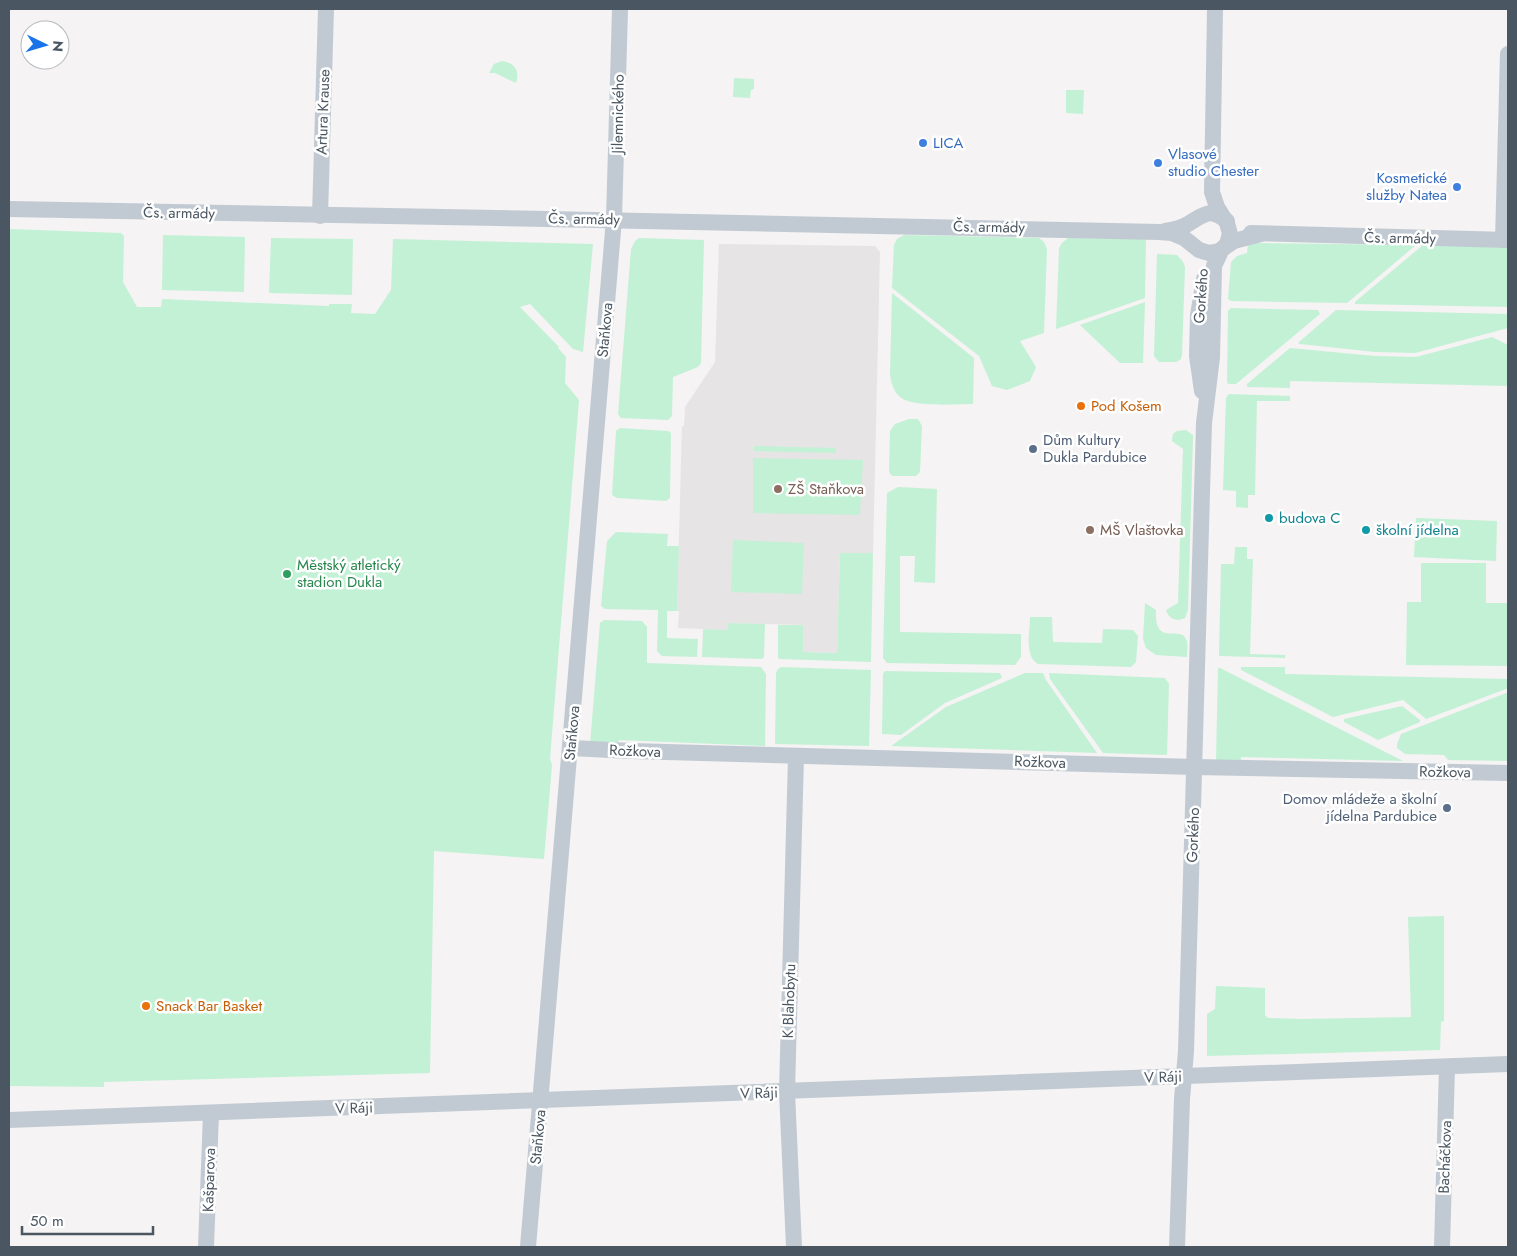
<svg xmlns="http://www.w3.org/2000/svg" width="1517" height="1256" viewBox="0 0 1517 1256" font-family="Jost,sans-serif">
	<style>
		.education { fill: #e6e4e5 }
		.green { fill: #c3f1d5 }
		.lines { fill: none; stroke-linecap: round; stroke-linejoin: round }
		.minor { stroke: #c1cad2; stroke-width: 16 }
		.shop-dot { fill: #3f7fe0; stroke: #fff; stroke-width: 2 }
		.food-dot { fill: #e8710a; stroke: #fff; stroke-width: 2 }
		.service-dot { fill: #5c6f8a; stroke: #fff; stroke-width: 2 }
		.education-dot { fill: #8d6e63; stroke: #fff; stroke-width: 2 }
		.culture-dot { fill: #0f9aa8; stroke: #fff; stroke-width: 2 }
		.leisure-dot { fill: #2e9e5b; stroke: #fff; stroke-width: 2 }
		.labels { text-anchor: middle; stroke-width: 5; stroke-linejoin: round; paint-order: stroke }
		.street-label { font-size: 15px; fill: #4a5661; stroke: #fff }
		.shop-label { font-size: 15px; fill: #366cbe; stroke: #fff; text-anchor: start }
		.food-label { font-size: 15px; fill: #c56008; stroke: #fff; text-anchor: start }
		.service-label { font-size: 15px; fill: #4e5e75; stroke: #fff; text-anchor: start }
		.education-label { font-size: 15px; fill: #785e54; stroke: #fff; text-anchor: start }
		.culture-label { font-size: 15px; fill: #0d838f; stroke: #fff; text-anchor: start }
		.leisure-label { font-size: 15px; fill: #27864d; stroke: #fff; text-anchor: start }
	</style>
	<rect width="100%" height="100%" fill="#f5f3f3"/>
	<polygon class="education" points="719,244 875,246 880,252 873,553 840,553 837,653 802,652 803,625 729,623 728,630 678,628 679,611 677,609 682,426 684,426 685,407 715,362"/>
	<g class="green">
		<path d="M502,61c13,2 18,10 14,22l-21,-10h-6l5,-9z"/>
		<polygon points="734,78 754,79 754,89 751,90 750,98 733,97"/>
		<polygon points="1066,90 1084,90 1083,114 1066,113"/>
		<polygon points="9,229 121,233 124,236 123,282 137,307 161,307 162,299 329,306 329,304 352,304 351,313 375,314 391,290 393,239 593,244 583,352 573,349 530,304 520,307 559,347 558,348 566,357 565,383 579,400 550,759 552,765 544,859 434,851 430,1073 104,1082 104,1087 9,1086"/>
		<polygon points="163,235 245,237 244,292 162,290"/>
		<polygon points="904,235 1039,238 1044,242 1047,249 1044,333 1020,341 1036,367 1030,381 1007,390 992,386 979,356 892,288 894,245 897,239"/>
		<polygon points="271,238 353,239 352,295 269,293"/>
		<polygon points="639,238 704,240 701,363 698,367 673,377 672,416 668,420 621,418 618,414 631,249 635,241"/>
		<polygon points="1068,238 1146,239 1145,298 1056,329 1059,248 1062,243"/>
		<polygon points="1257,243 1416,245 1347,303 1231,301 1228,299 1231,262 1237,256 1247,253 1248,244"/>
		<polygon points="1423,245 1508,247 1508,307 1355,304 1355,302"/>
		<polygon points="1157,254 1177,255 1183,262 1185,267 1182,355 1181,359 1176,362 1159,362 1154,356"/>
		<path d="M892,293l82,65 -1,46c-17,0 -62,4 -74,-8 -6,-6 -8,-14 -9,-22z"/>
		<polygon points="1145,302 1143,363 1120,363 1080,325"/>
		<polygon points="1231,308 1318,310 1320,314 1236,384 1228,384 1227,381 1228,311"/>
		<polygon points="1336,310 1508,314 1508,328 1415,353 1375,352 1300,344 1298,343"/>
		<polygon points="1492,337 1508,345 1508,386 1290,381 1290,388 1247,387 1247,384 1290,348 1375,356 1416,357"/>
		<polygon points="1229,394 1290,396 1290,401 1257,401 1255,495 1248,495 1248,508 1236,507 1236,491 1223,490 1226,398"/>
		<polygon points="909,419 918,419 922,426 920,472 916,476 892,476 889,472 890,431 895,424"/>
		<polygon points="620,428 668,431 671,433 670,498 666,501 617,498 612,495 616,431"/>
		<path d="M1186,430l7,5v3l-5,172 -3,8c-9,4 -16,1 -19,-8l12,-7 5,-154 -11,-8 1,-7 4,-3z"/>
		<polygon points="754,446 836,448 836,453 754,451"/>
		<polygon points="753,458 863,460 860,515 753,513"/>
		<polygon points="898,487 937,489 935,583 914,582 915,556 900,556 900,632 1021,634 1021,657 1015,665 887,663 883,658 887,493"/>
		<polygon points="1416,518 1497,521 1496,561 1414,557"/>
		<polygon points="616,532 668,534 667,546 679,546 677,609 679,611 667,611 667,638 698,639 697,657 662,656 657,651 658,610 605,609 601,606 607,541"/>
		<polygon points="733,540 804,543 802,594 731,592"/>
		<polygon points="1235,547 1247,547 1247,559 1253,559 1250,654 1285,655 1285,658 1219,656 1221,564 1234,564"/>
		<polygon points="840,553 873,553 871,662 779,659 778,657 778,625 803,625 803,652 837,653"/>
		<polygon points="1421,563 1486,563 1486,603 1508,603 1508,666 1406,665 1407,602 1421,602"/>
		<path d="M1145,603l11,7c-2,39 25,13 31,31 1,4 0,11 0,16l-31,-2 -10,-7 -3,-9z"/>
		<path d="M1030,617h22l1,25 49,1 1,-14 30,1 5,6 -2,26 -5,5 -93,-3c-14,-8 -8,-33 -8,-47z"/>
		<polygon points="604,620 642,621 647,627 647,663 761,667 766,674 765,746 620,740 615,745 590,744 600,623"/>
		<polygon points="728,623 765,624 764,657 762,659 702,657 703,629 728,630"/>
		<polygon points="781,667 871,670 869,746 775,744 776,673 778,669"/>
		<polygon points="1241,667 1285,667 1285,674 1508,679 1508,689 1506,689 1426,719 1403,700 1333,717 1241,670"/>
		<polygon points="1218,668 1220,668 1403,761 1241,757 1241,762 1216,761"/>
		<polygon points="885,671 1000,673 1002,678 945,703 901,735 882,734 883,674"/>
		<polygon points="1025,673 1043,673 1046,680 1097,753 891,746 946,707"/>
		<polygon points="1049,673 1165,678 1169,684 1167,755 1103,753 1050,679"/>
		<polygon points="1506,693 1508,694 1508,761 1448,760 1444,755 1405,754 1397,748 1397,744 1401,734"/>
		<polygon points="1402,706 1420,720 1420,722 1378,740 1344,722 1344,719"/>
		<polygon points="1444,916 1444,1021 1441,1022 1440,1050 1207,1056 1207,1014 1215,1009 1216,986 1265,988 1265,1015 1268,1018 1301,1019 1411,1017 1408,917"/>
	</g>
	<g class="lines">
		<g class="minor">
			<path d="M9,209c383,8 767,13 1150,23l13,1 12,5 15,12 10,3 10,-2 15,-10 27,-7"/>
			<polyline points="320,216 326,9"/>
			<path d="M1165,231c8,-1 16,-3 23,-7 17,-10 21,-17 39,-3"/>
			<polyline points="1251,233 1508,240"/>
			<polyline points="1503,240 1508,54"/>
			<polyline points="1202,391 1197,356 1198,315 1204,279"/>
			<polyline points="571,748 631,751 1195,767 1508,773"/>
			<polyline points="9,1120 1508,1064"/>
			<polyline points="206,1247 211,1113"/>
			<polyline points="528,1247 614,219 620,9"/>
			<polyline points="794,1247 787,1092 796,756"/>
			<polyline points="1177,1247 1182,1099 1186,1051 1204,423 1212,357 1214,266 1221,251 1227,244 1230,234 1227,223 1217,207 1212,192 1215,9"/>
			<polyline points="1442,1247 1447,1067"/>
		</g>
	</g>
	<g class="shop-dot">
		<circle cx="923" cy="143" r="5"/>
		<circle cx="1158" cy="163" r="5"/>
		<circle cx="1457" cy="187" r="5"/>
	</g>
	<g class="food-dot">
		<circle cx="1081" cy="406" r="5"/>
		<circle cx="146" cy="1006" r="5"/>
	</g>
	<g class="service-dot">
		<circle cx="1033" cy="449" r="5"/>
		<circle cx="1447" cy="808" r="5"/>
	</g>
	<g class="education-dot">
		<circle cx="778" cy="489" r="5"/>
		<circle cx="1090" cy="530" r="5"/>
	</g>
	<g class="culture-dot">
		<circle cx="1269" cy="518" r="5"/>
		<circle cx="1366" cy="530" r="5"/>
	</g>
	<circle class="leisure-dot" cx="287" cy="574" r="5"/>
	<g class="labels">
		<g class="street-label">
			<text transform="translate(323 112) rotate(-88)" y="5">Artura Krause</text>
			<text transform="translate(618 114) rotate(-89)" y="5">Jilemnického</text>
			<text transform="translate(179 213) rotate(1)" y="5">Čs. armády</text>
			<text transform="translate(584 219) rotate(1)" y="5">Čs. armády</text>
			<text transform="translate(989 227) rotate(1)" y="5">Čs. armády</text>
			<text transform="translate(1400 238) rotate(1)" y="5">Čs. armády</text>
			<text transform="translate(1201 296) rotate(-86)" y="5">Gorkého</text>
			<text transform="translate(605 330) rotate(-85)" y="5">Staňkova</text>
			<text transform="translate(572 733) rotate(-85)" y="5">Staňkova</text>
			<text transform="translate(635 751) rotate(2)" y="5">Rožkova</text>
			<text transform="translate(1040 762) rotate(2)" y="5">Rožkova</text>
			<text transform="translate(1445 772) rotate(1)" y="5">Rožkova</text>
			<text transform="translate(1193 835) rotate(-88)" y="5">Gorkého</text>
			<text transform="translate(789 1001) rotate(-88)" y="5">K Blahobytu</text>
			<text transform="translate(1163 1077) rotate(-2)" y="5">V Ráji</text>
			<text transform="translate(759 1093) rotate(-2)" y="5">V Ráji</text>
			<text transform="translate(354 1108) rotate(-2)" y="5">V Ráji</text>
			<text transform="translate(538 1137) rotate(-85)" y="5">Staňkova</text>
			<text transform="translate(1445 1157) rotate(-88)" y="5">Bacháčkova</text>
			<text transform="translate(209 1180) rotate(-88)" y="5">Kašparova</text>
		</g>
		<g class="shop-label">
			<text x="933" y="148">LICA</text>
			<text x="1168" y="159">Vlasové<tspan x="1168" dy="17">studio Chester</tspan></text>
			<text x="1447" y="183" text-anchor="end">Kosmetické<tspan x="1447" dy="17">služby Natea</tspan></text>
		</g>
		<g class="food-label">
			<text x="1091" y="411">Pod Košem</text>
			<text x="156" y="1011">Snack Bar Basket</text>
		</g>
		<g class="service-label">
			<text x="1043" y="445">Dům Kultury<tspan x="1043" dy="17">Dukla Pardubice</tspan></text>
			<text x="1437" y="804" text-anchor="end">Domov mládeže a školní<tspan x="1437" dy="17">jídelna Pardubice</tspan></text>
		</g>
		<g class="education-label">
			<text x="788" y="494">ZŠ Staňkova</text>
			<text x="1100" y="535">MŠ Vlaštovka</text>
		</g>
		<g class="culture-label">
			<text x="1279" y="523">budova C</text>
			<text x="1376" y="535">školní jídelna</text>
		</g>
		<g class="leisure-label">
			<text x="297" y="570">Městský atletický<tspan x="297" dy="17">stadion Dukla</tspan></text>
		</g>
	</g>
	<rect width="1517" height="1256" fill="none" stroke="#4a5661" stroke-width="20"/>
	<g transform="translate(45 45) rotate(95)"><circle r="24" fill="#ffffff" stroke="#b7bbc0"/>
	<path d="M0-4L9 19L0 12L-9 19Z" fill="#1a73e8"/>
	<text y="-8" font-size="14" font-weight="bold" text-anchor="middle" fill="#4a5661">N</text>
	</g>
	<path d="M22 1226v8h131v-8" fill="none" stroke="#4a5661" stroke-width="2.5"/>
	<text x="30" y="1226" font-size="15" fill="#4a5661" stroke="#ffffff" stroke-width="4" paint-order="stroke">50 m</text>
</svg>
